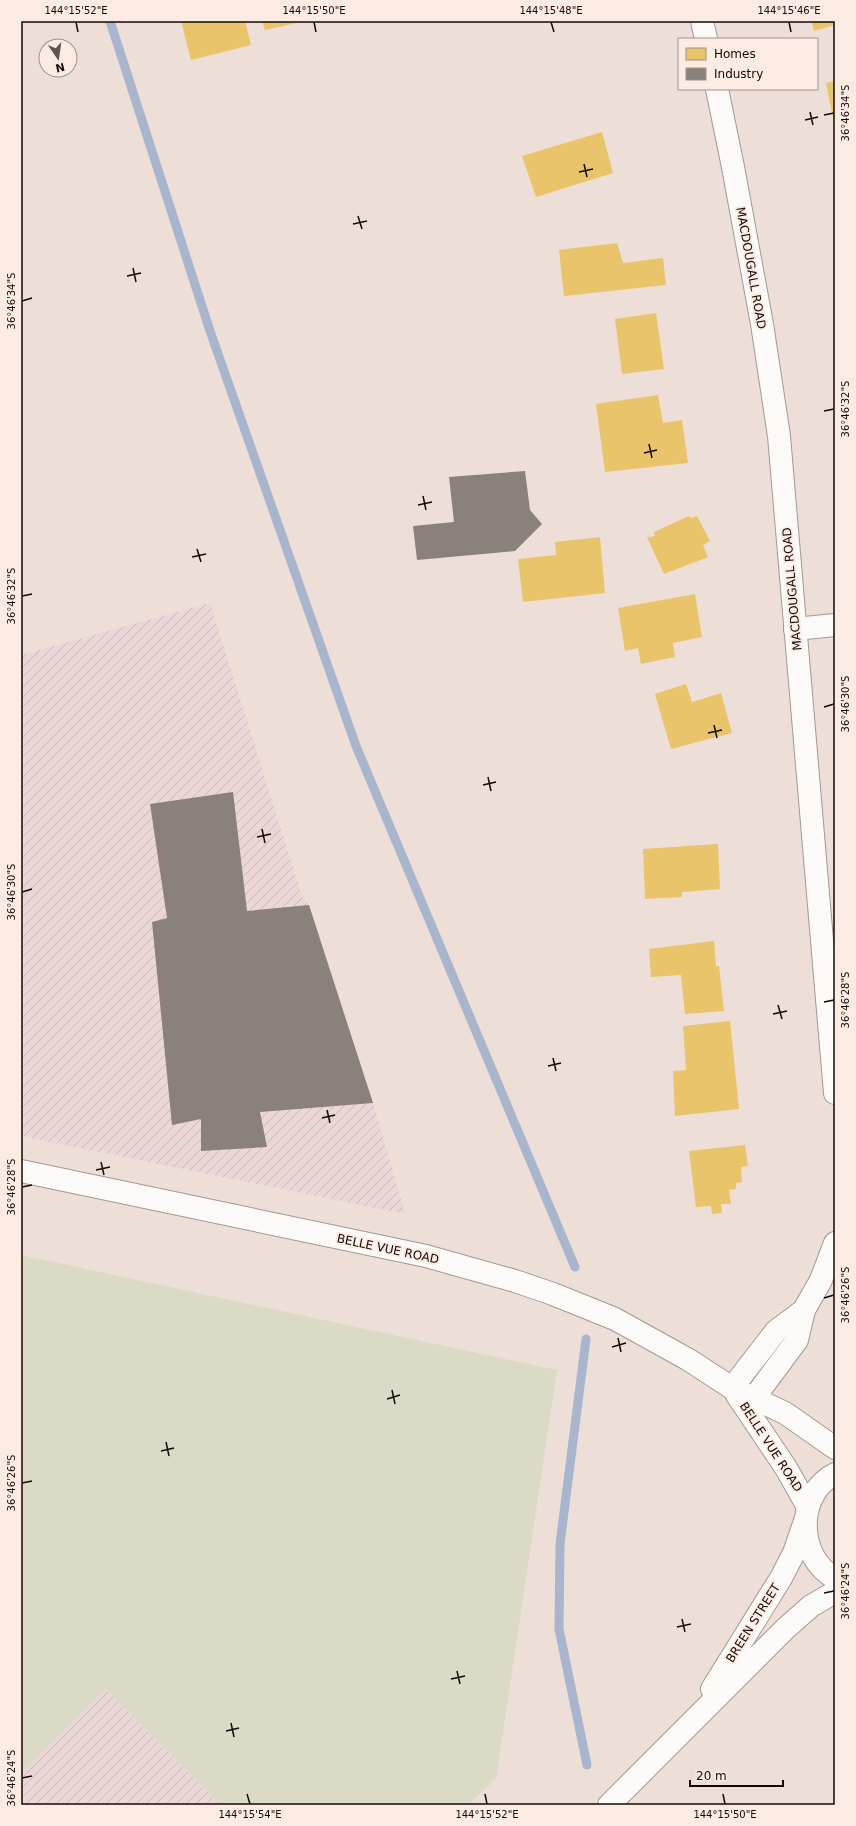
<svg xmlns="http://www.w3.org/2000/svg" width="856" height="1826" viewBox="0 0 856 1826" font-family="'DejaVu Sans',sans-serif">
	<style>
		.industrial { fill: url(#industrial-furrows) }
		.green { fill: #dbdac7 }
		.homes { fill: #e9c46a }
		.industry { fill: #8a817c }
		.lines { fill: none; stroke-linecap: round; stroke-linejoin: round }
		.stream { stroke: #a8b5cd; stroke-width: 9 }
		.minor-casing { stroke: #a39892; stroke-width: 24 }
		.minor { stroke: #fcfaf9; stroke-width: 22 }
		.ticks { fill: none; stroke: #120a06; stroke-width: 1.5 }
		.labels { text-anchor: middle; stroke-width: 4; stroke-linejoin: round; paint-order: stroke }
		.street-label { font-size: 12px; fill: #120a06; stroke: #fcebe3 }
		.neatline { fill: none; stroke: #120a06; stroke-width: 1.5 }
		.ticks-label { font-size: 10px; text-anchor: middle; fill: #120a06 }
	</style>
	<defs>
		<pattern id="industrial-furrows" width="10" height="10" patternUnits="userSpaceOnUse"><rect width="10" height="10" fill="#ebd6d8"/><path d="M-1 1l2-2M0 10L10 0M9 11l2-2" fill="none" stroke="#c8b6b8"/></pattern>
	</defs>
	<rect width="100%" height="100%" fill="#edded7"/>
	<g class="industrial">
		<polygon points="210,603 302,896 309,905 373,1103 405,1214 21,1136 21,655"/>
		<polygon points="106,1689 221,1805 21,1805 21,1772"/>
	</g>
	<polygon class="green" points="21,1255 557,1370 496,1779 468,1805 221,1805 106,1689 21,1772"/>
	<g class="homes">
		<polygon points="181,21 245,21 251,45 191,60"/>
		<polygon points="262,21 301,21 301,22 265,30"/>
		<polygon points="811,21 835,21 835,25 814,31"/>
		<polygon points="835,81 835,121 834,122 826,83"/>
		<polygon points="602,132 613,173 536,197 522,156"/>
		<polygon points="617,243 623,263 663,258 666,285 564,296 559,250"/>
		<polygon points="656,313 664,369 622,374 615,319"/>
		<polygon points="658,395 663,423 682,420 688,463 605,472 596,404"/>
		<polygon points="689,516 691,518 697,516 710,541 703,545 708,557 664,574 647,537 655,536 654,532"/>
		<polygon points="600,537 605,593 523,602 518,559 556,555 555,542"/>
		<polygon points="695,594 702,637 673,643 675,657 641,664 638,648 625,651 618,608"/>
		<polygon points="686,684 692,702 721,693 732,733 671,749 655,694"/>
		<polygon points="718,844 720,889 682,892 682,897 645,899 643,849"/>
		<polygon points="714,941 716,966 719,966 724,1011 685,1014 681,975 651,977 649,949"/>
		<polygon points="730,1021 739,1109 675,1116 673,1071 686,1070 683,1026"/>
		<polygon points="745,1145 748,1166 741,1167 742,1182 736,1183 736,1189 729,1190 731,1204 721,1204 722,1213 712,1214 711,1206 696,1207 689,1151"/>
	</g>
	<g class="industry">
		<polygon points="525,471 530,510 542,524 515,551 417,560 413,526 454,522 449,477"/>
		<polygon points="233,792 247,911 309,905 373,1103 260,1112 267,1147 201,1151 201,1119 172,1125 152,922 167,918 150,804"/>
	</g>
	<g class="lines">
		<g class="stream">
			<polyline points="110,21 210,331 356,746 575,1267"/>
			<polyline points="586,1339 560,1544 559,1629 587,1765"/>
		</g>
		<g class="minor-casing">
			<g id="minor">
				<polyline points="702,21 706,39"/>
				<polyline points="717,89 733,167 762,324 779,436 835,1093"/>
				<polyline points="795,629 835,625"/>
				<polyline points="21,1171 426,1256 515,1281 553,1294 615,1319 689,1360 732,1388 785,1413 835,1448"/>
				<polyline points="732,1388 776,1331 804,1310"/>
				<polyline points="737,1395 786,1468 808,1507"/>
				<polyline points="746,1407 754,1398 797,1340 804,1310 821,1280 835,1243"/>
				<path d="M835,1474c-40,20 -38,84 0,104"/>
				<polyline points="712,1689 781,1578 794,1553 805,1521"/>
				<polyline points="609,1805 785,1629 811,1606 835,1592"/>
			</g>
		</g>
		<use href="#minor" class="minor"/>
	</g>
	<path class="ticks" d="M76,22l2,10M314,22l2,10M551,22l3,10M789,22l2,10M810,112l3,13M824,115l10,-2M805,120l13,-3M584,164l3,13M579,172l14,-3M358,216l4,13M353,224l14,-3M133,268l3,14M127,276l14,-3M22,301l10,-3M824,411l10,-2M649,444l3,14M644,453l13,-3M423,496l3,14M418,505l14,-3M197,549l4,13M192,557l14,-3M22,596l10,-2M824,707l10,-3M714,725l3,13M708,733l14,-3M488,777l3,14M483,785l13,-3M262,829l3,14M257,837l14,-3M22,892l10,-3M824,1002l10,-2M778,1005l4,14M773,1014l14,-3M553,1058l3,13M548,1066l13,-3M327,1110l3,13M322,1118l13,-3M101,1162l3,13M96,1170l14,-3M22,1187l10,-2M824,1298l10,-3M618,1338l3,14M612,1347l14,-4M392,1390l3,14M387,1399l13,-4M166,1442l3,14M161,1451l13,-3M22,1483l10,-2M824,1593l10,-2M682,1619l3,13M677,1627l14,-3M457,1671l3,13M451,1679l14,-3M231,1723l3,14M226,1731l13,-3M22,1778l10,-2M247,1794l3,10M485,1794l2,10M723,1794l2,10"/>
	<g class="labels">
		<g class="street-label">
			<text transform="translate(751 268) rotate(80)" y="4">MACDOUGALL ROAD</text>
			<text transform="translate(792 589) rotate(-95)" y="4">MACDOUGALL ROAD</text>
			<text transform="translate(388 1249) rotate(12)" y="4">BELLE VUE ROAD</text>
			<text transform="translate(771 1447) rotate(57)" y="4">BELLE VUE ROAD</text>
			<text transform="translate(753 1623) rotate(-58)" y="4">BREEN STREET</text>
		</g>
	</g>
	<rect width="856" height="1826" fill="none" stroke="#fcebe3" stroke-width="44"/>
	<rect x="678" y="38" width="140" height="52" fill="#fcebe3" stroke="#9e918b"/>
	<rect x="686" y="48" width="20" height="12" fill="#e9c46a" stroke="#9e918b"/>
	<text x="714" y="58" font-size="12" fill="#120a06">Homes</text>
	<rect x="686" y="68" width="20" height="12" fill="#8a817c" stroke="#9e918b"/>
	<text x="714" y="78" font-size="12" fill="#120a06">Industry</text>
	<g transform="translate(58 58) rotate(167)"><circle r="19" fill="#fcebe3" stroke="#9e918b"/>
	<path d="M0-3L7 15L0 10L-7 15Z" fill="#5f544f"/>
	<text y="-6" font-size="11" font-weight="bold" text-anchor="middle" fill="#120a06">N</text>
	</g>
	<path d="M690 1780v6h93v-6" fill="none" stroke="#120a06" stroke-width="2"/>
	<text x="696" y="1780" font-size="12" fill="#120a06" stroke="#fcebe3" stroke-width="3" paint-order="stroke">20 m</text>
	<rect x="22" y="22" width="812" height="1782" class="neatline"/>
	<g class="ticks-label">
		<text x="76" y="14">144°15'52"E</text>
		<text x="314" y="14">144°15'50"E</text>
		<text x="551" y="14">144°15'48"E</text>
		<text x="789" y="14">144°15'46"E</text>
		<text transform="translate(845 113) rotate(-90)" y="4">36°46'34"S</text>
		<text transform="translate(11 301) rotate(-90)" y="4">36°46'34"S</text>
		<text transform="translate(845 409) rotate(-90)" y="4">36°46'32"S</text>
		<text transform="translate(11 596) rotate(-90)" y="4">36°46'32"S</text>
		<text transform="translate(845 704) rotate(-90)" y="4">36°46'30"S</text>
		<text transform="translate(11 892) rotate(-90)" y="4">36°46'30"S</text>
		<text transform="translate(845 1000) rotate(-90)" y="4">36°46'28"S</text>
		<text transform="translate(11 1187) rotate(-90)" y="4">36°46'28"S</text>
		<text transform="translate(845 1295) rotate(-90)" y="4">36°46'26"S</text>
		<text transform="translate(11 1483) rotate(-90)" y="4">36°46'26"S</text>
		<text transform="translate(845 1591) rotate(-90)" y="4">36°46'24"S</text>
		<text transform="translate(11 1778) rotate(-90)" y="4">36°46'24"S</text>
		<text x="250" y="1818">144°15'54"E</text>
		<text x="487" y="1818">144°15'52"E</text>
		<text x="725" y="1818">144°15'50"E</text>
	</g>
</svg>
